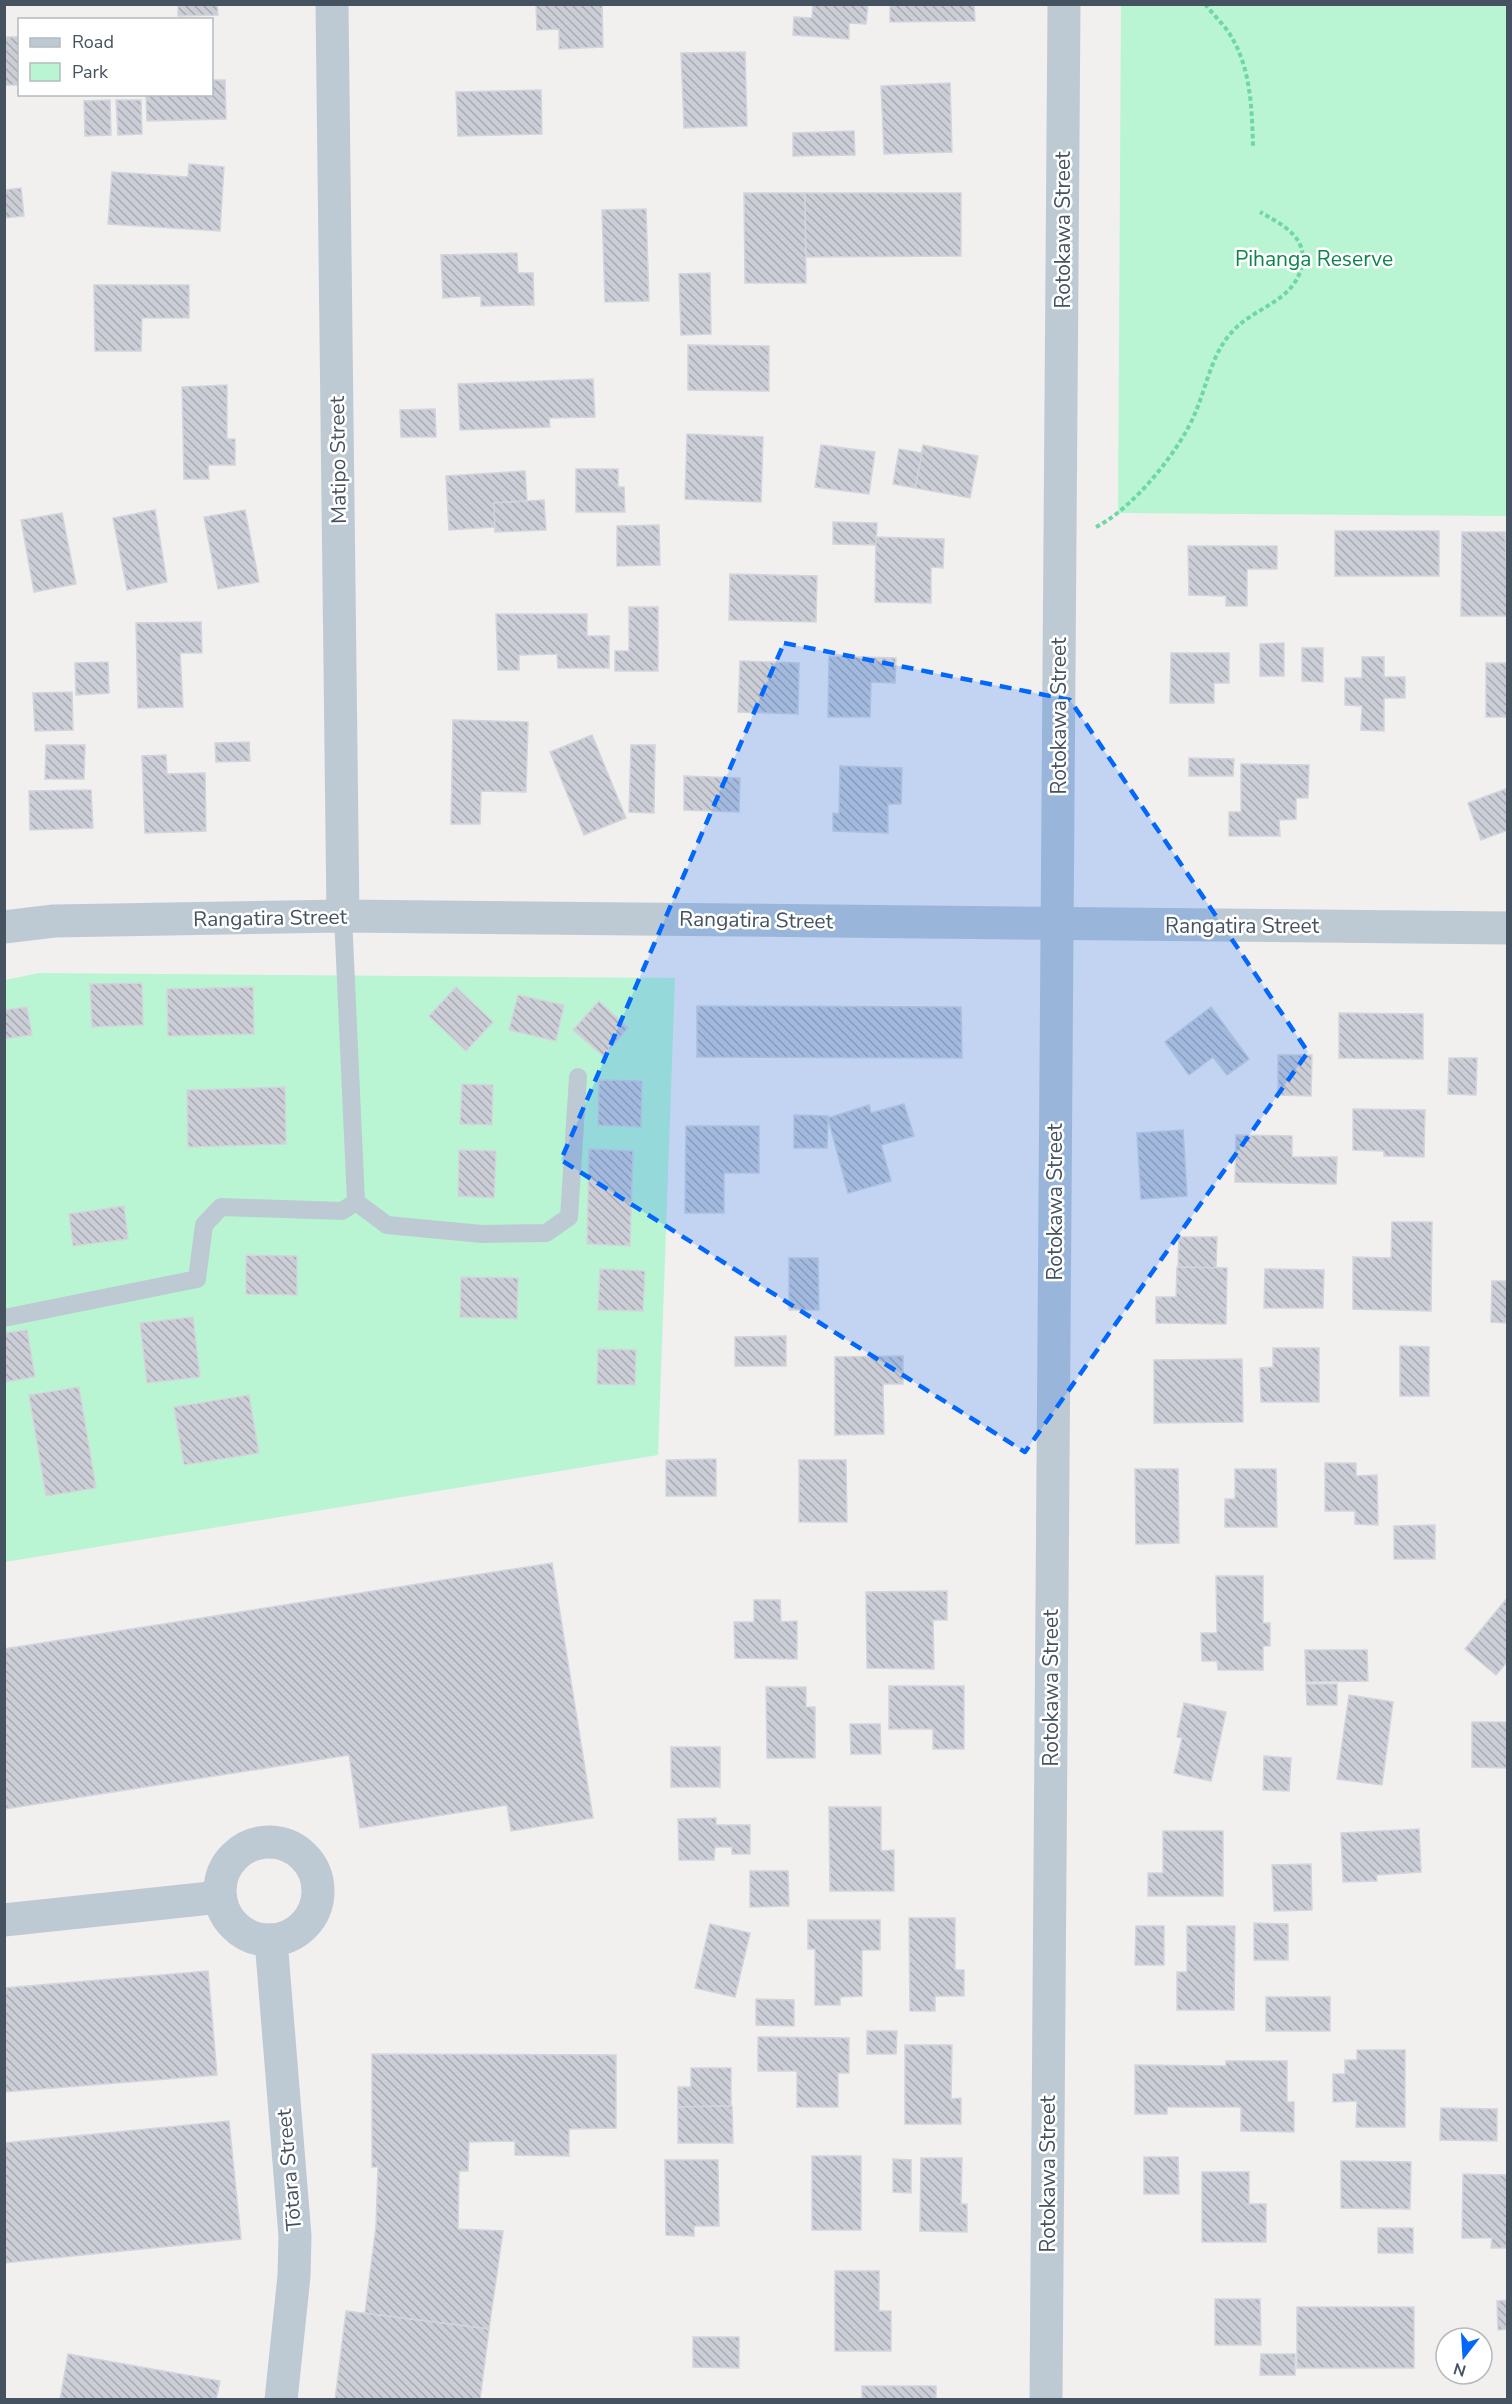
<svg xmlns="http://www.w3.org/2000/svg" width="1512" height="2404" viewBox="0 0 1512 2404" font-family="'Nunito Sans',sans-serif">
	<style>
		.green { fill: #b9f5d2 }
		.building { fill: url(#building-back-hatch); stroke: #d3d5dc; stroke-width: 1.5 }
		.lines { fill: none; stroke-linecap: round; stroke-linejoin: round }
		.path { stroke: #6dd7a6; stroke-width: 4; stroke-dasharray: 4.5 3; stroke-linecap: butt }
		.lane { stroke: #becad3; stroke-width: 18 }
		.street { stroke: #becad3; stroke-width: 33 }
		.marked { fill: #0367f9; fill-opacity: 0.2; stroke: #0367f9; stroke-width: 4.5; stroke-dasharray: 12 8; stroke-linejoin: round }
		.labels { text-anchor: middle; stroke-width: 5; stroke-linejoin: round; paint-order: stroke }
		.street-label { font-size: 21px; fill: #455260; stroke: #fff }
		.park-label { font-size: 21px; fill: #0c854c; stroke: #fff }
	</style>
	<defs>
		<pattern id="building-back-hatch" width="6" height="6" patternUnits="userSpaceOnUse" patternTransform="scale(1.5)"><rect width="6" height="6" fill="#cbced6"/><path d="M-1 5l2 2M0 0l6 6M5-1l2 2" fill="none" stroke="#a7aab1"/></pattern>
	</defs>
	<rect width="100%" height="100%" fill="#f2efef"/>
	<g class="green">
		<polygon points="1121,5 1507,5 1507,516 1118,513"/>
		<polygon points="39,973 675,978 658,1455 5,1562 5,980"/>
	</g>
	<g class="building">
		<polygon points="178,4 217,4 218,15 178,16"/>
		<polygon points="536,4 602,4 603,47 559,49 559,29 537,30"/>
		<polygon points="813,4 868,4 866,24 849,23 849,39 793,35 794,17 812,18"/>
		<polygon points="890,4 974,4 975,21 890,22"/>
		<rect x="4" y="37" width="16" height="48"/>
		<polygon points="745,52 747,126 684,128 681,53"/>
		<polygon points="212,80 225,80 226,119 147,121 146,94 212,94"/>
		<polygon points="950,83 952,152 884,154 881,86"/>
		<polygon points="541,90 542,134 458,136 456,92"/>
		<polygon points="110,100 111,135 85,136 84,101"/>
		<polygon points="116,100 141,100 142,134 118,135"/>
		<polygon points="854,131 855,155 793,156 793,133"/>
		<polygon points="189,164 224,167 220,231 108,224 112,172 188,177"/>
		<polygon points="21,188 24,216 4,218 4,190"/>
		<polygon points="744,193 805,193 806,283 745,283"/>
		<polygon points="805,193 961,193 961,256 806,257"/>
		<polygon points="646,209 649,301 605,302 602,210"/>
		<polygon points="517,253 518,273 533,273 534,305 481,306 481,296 443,298 441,255"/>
		<polygon points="710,273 711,334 681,335 679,274"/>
		<polygon points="94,285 189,285 189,318 142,318 141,351 95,351"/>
		<polygon points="688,345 769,346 769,391 688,390"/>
		<polygon points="593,379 595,417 549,418 550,427 460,430 458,384"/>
		<polygon points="227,385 227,439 235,439 235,465 208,465 209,479 184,479 182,387"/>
		<polygon points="435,409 436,437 401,437 400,410"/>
		<polygon points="687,434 763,437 761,502 685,499"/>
		<polygon points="821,445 875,452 869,494 815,487"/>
		<polygon points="923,445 978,456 970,498 915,488"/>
		<polygon points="899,449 922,453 915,488 893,484"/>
		<polygon points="576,469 618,469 618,487 624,487 625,512 576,512"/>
		<polygon points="525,471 527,501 494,503 495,527 449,530 446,476"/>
		<polygon points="544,500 546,530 495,532 494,503"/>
		<polygon points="155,510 167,582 127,590 113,518"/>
		<polygon points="245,510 259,582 218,589 204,517"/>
		<polygon points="62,513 76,584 34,592 21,520"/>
		<polygon points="833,522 877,523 876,545 833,544"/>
		<polygon points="659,525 660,565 617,566 617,526"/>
		<rect x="1335" y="531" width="104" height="45"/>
		<polygon points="1462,532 1505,532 1508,616 1461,616"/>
		<polygon points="876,537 944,539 943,568 931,567 931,603 875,602"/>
		<polygon points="1188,546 1277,546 1277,569 1247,569 1247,606 1226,606 1226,596 1189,595"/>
		<polygon points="730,574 817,576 816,622 729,620"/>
		<polygon points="629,607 658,607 658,671 615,671 615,651 629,651"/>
		<polygon points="496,614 587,614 587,636 609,636 609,668 558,668 557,654 519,655 519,670 498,670"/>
		<polygon points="201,622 202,653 180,653 183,707 138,708 136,623"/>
		<polygon points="1284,643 1284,676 1260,676 1260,644"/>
		<polygon points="1302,648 1323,648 1323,682 1302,681"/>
		<polygon points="1171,653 1229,653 1229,683 1214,683 1214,703 1170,703"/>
		<polygon points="829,656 896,658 895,683 871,682 870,717 828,717"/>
		<polygon points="1362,657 1384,657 1384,677 1405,677 1405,698 1384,698 1384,731 1361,730 1362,706 1345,705 1345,678 1362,678"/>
		<polygon points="740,661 799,663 798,714 738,712"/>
		<polygon points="108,662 109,693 76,695 75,663"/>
		<rect x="1486" y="663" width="22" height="54"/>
		<polygon points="72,692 73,730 35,731 33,693"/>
		<polygon points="453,720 528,722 526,792 481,791 480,824 451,824"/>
		<polygon points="592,735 626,818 584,835 550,752"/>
		<polygon points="249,742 250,761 216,762 215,743"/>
		<polygon points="46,745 85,745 84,779 45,779"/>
		<polygon points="631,745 655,745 654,813 629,812"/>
		<polygon points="166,755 167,774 205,773 206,831 145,833 142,756"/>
		<polygon points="1189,758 1234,759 1233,776 1189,776"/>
		<polygon points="1241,764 1309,765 1308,798 1296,798 1296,819 1279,820 1280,836 1229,836 1229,812 1241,812"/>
		<polygon points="840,766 902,768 901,804 888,804 888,833 833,831 833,813 839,814"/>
		<polygon points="684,776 740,778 739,812 684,810"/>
		<polygon points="1508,788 1508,830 1481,840 1468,803"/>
		<polygon points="91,790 93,828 30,830 29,791"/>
		<polygon points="142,983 143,1025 92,1027 90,984"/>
		<polygon points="253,987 254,1034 168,1036 167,989"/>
		<polygon points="456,987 493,1022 466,1051 429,1016"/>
		<polygon points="518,995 564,1005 556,1041 509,1030"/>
		<polygon points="599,1001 628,1028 603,1056 573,1030"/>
		<polygon points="697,1006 961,1007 962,1058 697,1057"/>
		<polygon points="27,1007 32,1035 4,1039 4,1010"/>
		<polygon points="1211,1007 1249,1059 1227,1075 1213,1057 1189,1075 1165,1042"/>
		<polygon points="1339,1013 1423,1014 1423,1059 1339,1058"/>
		<polygon points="1278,1055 1312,1055 1311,1096 1278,1095"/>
		<polygon points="1449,1058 1477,1058 1476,1095 1448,1094"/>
		<polygon points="599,1080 642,1081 641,1127 598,1125"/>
		<polygon points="462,1084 493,1085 492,1125 460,1124"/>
		<polygon points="285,1087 286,1144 188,1147 187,1090"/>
		<polygon points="904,1104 914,1136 881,1145 891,1181 848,1193 828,1118 869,1105 871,1113"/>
		<polygon points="1353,1109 1425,1110 1424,1157 1384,1156 1384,1151 1353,1150"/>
		<polygon points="794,1115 828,1116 827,1148 794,1148"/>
		<polygon points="686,1126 759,1126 759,1173 724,1173 724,1213 685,1213"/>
		<polygon points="1183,1130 1187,1196 1141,1199 1137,1133"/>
		<polygon points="1236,1135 1292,1136 1292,1157 1337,1157 1336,1184 1235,1182"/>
		<polygon points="589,1149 633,1151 630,1246 587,1244"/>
		<polygon points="459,1150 496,1151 494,1198 458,1196"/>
		<polygon points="124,1206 128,1239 73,1246 69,1214"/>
		<polygon points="1392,1222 1432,1222 1431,1311 1353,1309 1353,1257 1391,1258"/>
		<polygon points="1179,1237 1217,1237 1216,1268 1178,1267"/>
		<polygon points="246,1255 297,1256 297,1295 246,1294"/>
		<polygon points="789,1258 818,1258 819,1310 789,1310"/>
		<polygon points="1177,1267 1227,1268 1226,1324 1156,1323 1156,1297 1176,1297"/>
		<polygon points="600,1269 645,1271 643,1311 598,1310"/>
		<polygon points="1265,1269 1324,1270 1323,1308 1264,1308"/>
		<polygon points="461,1277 518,1278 517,1319 460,1317"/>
		<polygon points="1492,1281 1508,1281 1508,1323 1491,1322"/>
		<polygon points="193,1317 200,1377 147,1383 140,1323"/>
		<polygon points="27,1330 35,1377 4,1382 4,1333"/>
		<polygon points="786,1336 786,1366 735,1366 735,1337"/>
		<polygon points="1400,1346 1429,1347 1429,1396 1400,1396"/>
		<polygon points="1273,1348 1319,1348 1319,1402 1261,1402 1260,1368 1273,1367"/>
		<polygon points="598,1349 636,1350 635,1385 597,1384"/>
		<polygon points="903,1356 903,1384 883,1384 884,1434 835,1435 835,1357"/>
		<polygon points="1242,1359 1243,1422 1154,1423 1154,1360"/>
		<polygon points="79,1387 96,1488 46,1496 29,1395"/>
		<polygon points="249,1395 259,1453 184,1465 174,1407"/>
		<polygon points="716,1459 716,1496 666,1496 666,1460"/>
		<polygon points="799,1460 846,1460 847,1522 799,1522"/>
		<polygon points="1325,1463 1356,1463 1356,1476 1377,1475 1378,1525 1355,1524 1355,1511 1325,1511"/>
		<polygon points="1135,1469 1178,1469 1179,1543 1136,1544"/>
		<polygon points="1235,1469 1276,1469 1277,1527 1225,1527 1225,1499 1235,1499"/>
		<polygon points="1435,1525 1435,1559 1394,1559 1394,1526"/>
		<polygon points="552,1563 593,1818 511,1831 507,1805 360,1828 349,1755 4,1809 4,1649"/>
		<polygon points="1216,1576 1263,1576 1263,1623 1270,1623 1270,1646 1263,1646 1263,1670 1218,1670 1217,1661 1202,1661 1201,1633 1217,1633"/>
		<polygon points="947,1591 947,1620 933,1620 934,1669 867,1668 866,1592"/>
		<polygon points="1508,1597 1508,1661 1496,1675 1465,1649"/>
		<polygon points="754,1600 780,1600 781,1622 797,1621 797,1659 735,1658 734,1622 754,1622"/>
		<polygon points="1305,1650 1367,1650 1368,1681 1306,1682"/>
		<polygon points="1306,1684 1337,1684 1337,1705 1307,1705"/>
		<polygon points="889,1686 964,1686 964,1749 933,1749 933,1729 889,1729"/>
		<polygon points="766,1687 806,1687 806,1707 815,1707 815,1758 767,1758"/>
		<polygon points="1349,1695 1393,1702 1382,1785 1337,1779"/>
		<polygon points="1184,1703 1226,1712 1211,1781 1174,1773 1182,1738 1177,1737"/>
		<polygon points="1472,1722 1508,1722 1508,1768 1472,1767"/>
		<polygon points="850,1724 880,1724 881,1754 851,1754"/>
		<rect x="671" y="1747" width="49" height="40"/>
		<polygon points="1264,1756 1291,1758 1289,1791 1263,1790"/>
		<polygon points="829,1807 881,1807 881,1851 894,1850 894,1891 830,1891"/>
		<polygon points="716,1818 716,1825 750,1825 750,1854 732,1854 732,1847 715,1847 714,1860 679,1860 678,1819"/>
		<polygon points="1419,1829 1421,1872 1376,1875 1377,1881 1343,1882 1341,1833"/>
		<polygon points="1163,1831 1223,1831 1223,1896 1148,1896 1148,1873 1163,1873"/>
		<polygon points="1311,1864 1312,1910 1274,1911 1272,1865"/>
		<polygon points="750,1871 788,1871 789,1906 750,1907"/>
		<polygon points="909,1918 955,1918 955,1970 964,1970 964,1996 935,1996 935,2011 910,2011"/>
		<polygon points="808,1920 880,1920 880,1950 862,1950 862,1996 840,1997 840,2005 815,2005 815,1949 808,1949"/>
		<polygon points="1254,1923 1288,1924 1288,1960 1254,1960"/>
		<polygon points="710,1924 750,1933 735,1997 695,1988"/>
		<polygon points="1136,1926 1164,1926 1164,1965 1135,1965"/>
		<polygon points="1187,1926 1235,1926 1234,2010 1177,2010 1177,1972 1187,1972"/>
		<polygon points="208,1971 217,2075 4,2092 4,1988"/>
		<rect x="1266" y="1997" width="64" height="34"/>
		<polygon points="756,1999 794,2000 794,2026 756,2025"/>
		<polygon points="867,2031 897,2031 896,2054 867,2054"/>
		<polygon points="758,2037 849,2038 849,2073 838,2073 838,2107 797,2107 797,2071 758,2071"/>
		<polygon points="905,2045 952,2045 951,2099 961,2098 961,2124 905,2124"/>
		<polygon points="1357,2050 1405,2050 1405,2127 1356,2127 1357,2101 1333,2102 1333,2074 1345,2074 1345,2060 1357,2060"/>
		<polygon points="372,2054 616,2055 616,2128 569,2129 569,2156 515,2155 515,2141 469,2142 468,2171 459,2171 458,2229 503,2231 489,2329 365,2313 376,2226 378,2167 372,2167"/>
		<polygon points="1226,2061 1287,2061 1287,2102 1294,2102 1294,2132 1241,2131 1241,2107 1167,2107 1167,2114 1135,2114 1135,2065 1226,2066"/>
		<polygon points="691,2068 731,2068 731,2106 678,2107 678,2087 691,2087"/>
		<polygon points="732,2106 733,2143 678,2143 678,2107"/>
		<polygon points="1441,2108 1497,2109 1497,2141 1440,2140"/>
		<polygon points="229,2121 241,2239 4,2263 4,2143"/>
		<rect x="812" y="2156" width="49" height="74"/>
		<polygon points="1144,2157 1178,2157 1179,2194 1144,2194"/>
		<polygon points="921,2158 962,2158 961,2204 967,2204 967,2232 920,2231"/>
		<polygon points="893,2159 911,2160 911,2193 893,2192"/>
		<polygon points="665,2160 718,2160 719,2226 694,2226 694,2236 666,2235"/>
		<polygon points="1341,2161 1411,2162 1410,2209 1341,2208"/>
		<polygon points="1202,2172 1249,2172 1249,2204 1266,2204 1266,2242 1202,2242"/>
		<polygon points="1463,2174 1508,2175 1508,2248 1491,2248 1492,2238 1462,2238"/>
		<rect x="1378" y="2228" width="35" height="25"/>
		<polygon points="835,2271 879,2271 879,2311 891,2311 891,2351 835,2351"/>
		<polygon points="1215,2299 1260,2299 1261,2345 1215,2345"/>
		<polygon points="1508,2300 1508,2329 1498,2330 1497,2301"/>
		<rect x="1297" y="2307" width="117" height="61"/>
		<polygon points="346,2311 489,2329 480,2400 335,2400"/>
		<polygon points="693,2337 739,2337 739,2368 693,2367"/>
		<polygon points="68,2354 220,2381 216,2400 60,2400"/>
		<polygon points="1261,2354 1295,2354 1295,2375 1260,2375"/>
		<rect x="862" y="2386" width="74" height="14"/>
	</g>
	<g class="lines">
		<g class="path">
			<path d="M1205,4c7,9 15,17 22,26 24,34 25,78 26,118"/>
			<path d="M1096,527c38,-19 85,-78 100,-116 11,-26 16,-58 36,-79 22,-25 59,-29 69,-63 9,-31 -18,-44 -41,-57"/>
		</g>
		<g class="lane">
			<polyline points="356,1202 387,1225 482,1234 546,1233 569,1217 578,1077"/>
			<polyline points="4,1318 197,1279 204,1225 221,1207 342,1211 356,1202 343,916"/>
		</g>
		<g class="street">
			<polyline points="332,4 343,916"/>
			<polyline points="4,927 54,921 343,916 1508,928"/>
			<circle cx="269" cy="1891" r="49"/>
			<polyline points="4,1920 220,1897"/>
			<polyline points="271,1940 295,2236 294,2276 281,2400"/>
			<polyline points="1046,2400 1064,4"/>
		</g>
	</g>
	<path class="marked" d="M784,643l286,57 238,352 -283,400 -464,-292z"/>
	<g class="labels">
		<g class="street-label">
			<text transform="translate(1063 230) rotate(-90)" y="7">Rotokawa Street</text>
			<text transform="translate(338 460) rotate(-91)" y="7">Matipo Street</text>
			<text transform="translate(1059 716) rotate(-90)" y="7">Rotokawa Street</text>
			<text transform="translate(270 918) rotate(-1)" y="7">Rangatira Street</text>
			<text transform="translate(756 920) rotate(1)" y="7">Rangatira Street</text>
			<text x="1242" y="933">Rangatira Street</text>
			<text transform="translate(1055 1202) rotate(-90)" y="7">Rotokawa Street</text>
			<text transform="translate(1051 1688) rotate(-90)" y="7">Rotokawa Street</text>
			<text transform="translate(289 2170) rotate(-95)" y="7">Tōtara Street</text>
			<text transform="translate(1048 2174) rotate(-90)" y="7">Rotokawa Street</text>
		</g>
		<g class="park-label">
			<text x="1314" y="266">Pihanga Reserve</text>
		</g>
	</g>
	<rect width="1512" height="2404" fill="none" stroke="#455260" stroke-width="12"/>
	<rect x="18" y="18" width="195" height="78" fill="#ffffff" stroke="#b5babf" stroke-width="1.5"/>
	<rect x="30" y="38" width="30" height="9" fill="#becad3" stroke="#b5babf" stroke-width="1.5"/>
	<text x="72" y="48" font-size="18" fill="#455260">Road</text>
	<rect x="30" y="63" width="30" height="18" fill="#b9f5d2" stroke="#b5babf" stroke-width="1.5"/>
	<text x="72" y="78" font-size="18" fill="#455260">Park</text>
	<g transform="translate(1464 2356) rotate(197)"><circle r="28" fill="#ffffff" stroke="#b5babf" stroke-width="1.5"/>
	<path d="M0-4.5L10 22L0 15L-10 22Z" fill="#0367f9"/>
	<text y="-9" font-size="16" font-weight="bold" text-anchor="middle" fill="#455260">N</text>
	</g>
</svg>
